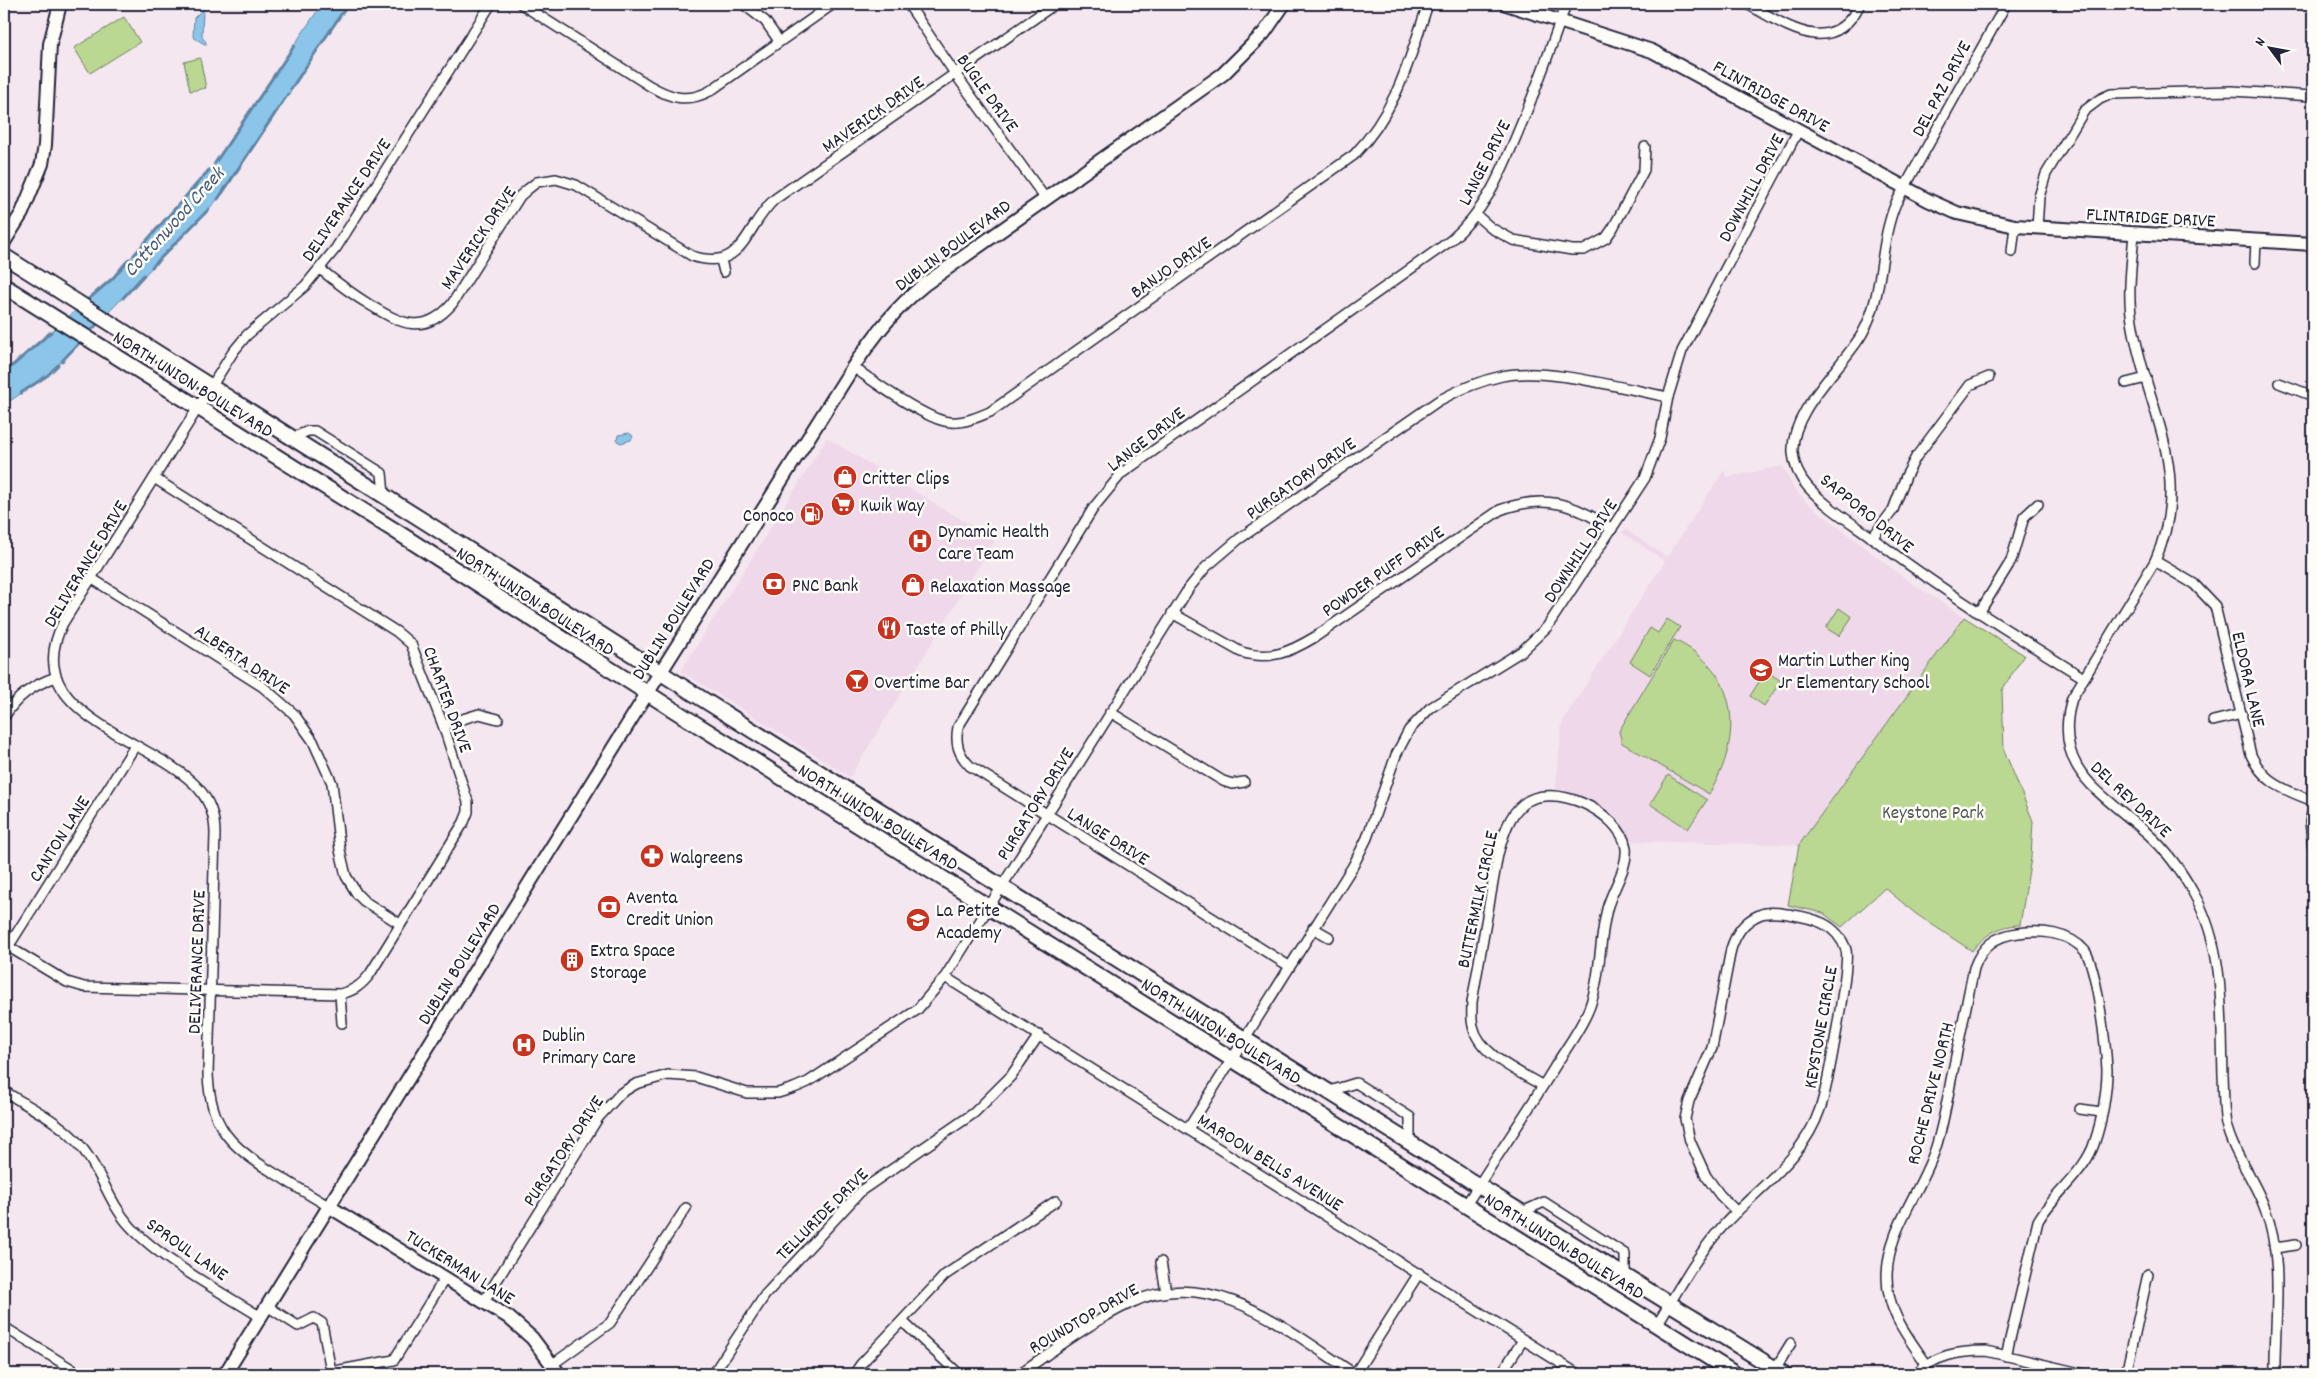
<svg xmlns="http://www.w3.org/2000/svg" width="2317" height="1378" viewBox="0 0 2317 1378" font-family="Dekko,sans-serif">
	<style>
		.built { fill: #efd8e9 }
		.green { fill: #bad891; stroke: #6e7d66 }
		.water { fill: #8bc5ea; stroke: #6184a4 }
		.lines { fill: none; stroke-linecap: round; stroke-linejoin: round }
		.stream { stroke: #6184a4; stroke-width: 3 }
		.street-casing { stroke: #22223b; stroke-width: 12 }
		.secondary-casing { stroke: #22223b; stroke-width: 16 }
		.primary-casing { stroke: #22223b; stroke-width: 18 }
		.street { stroke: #fdfcf7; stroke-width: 9 }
		.secondary { stroke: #fdfcf7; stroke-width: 12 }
		.primary { stroke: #fdfcf7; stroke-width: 14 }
		.labels { text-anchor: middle; stroke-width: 5; stroke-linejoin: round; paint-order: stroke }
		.street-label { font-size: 19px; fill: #22223b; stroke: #fdfcf7 }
		.poi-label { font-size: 19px; fill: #22223b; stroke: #fdfcf7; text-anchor: start }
		.park-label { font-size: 19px; fill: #505955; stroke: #fdfcf7 }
		.water-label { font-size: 20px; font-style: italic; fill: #475b78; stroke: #fdfcf7 }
	</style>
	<rect width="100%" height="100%" fill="#f5e7ef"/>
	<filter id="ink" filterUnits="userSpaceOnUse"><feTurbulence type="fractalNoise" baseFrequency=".02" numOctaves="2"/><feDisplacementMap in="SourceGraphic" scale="10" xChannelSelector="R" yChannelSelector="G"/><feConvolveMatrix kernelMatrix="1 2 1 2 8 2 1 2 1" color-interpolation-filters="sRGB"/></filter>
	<g filter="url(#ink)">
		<g class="built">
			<polygon points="827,438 995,540 850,777 681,671"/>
			<polygon points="1783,466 1793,487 1805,501 1908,581 1964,617 1799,845 1631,841 1621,821 1609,810 1570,792 1556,788 1562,722 1665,561 1622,533 1625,529 1667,557 1724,470 1727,477"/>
		</g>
		<g class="green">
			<polygon points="124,17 140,42 90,73 74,48"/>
			<polygon points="200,58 206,88 190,91 184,62"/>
			<polygon points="1839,608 1852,617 1839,636 1826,628"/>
			<path d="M1964,617l60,38 -22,35 2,60 29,71 -2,37 -11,67c-20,0 -36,10 -48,26l-56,-37 -31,-26 -43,39 -19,-14 -35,-8 11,-60z"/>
			<polygon points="1667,619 1680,627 1650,675 1630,662 1650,628 1658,633"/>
			<path d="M1674,640c66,30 70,97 35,154l-87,-51 -3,-12z"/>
			<polygon points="1766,671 1781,681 1764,706 1750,696"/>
			<polygon points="1668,775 1707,800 1688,829 1650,804"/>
		</g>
		<g class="water">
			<polygon points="322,4 348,4 223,194 48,375 4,405 4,373 113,278 213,165"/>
			<polygon points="203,9 202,37 206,42 206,45 193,37 194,18"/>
			<polygon points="629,433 633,436 631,440 621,443 617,441 618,435"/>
		</g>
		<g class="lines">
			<g class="stream">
				<polyline points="291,89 348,4"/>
				<polyline points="215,163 294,46"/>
				<polyline points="218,199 288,94"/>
				<polyline points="134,255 209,170"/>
				<polyline points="152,267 209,209"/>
				<polyline points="123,298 144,275"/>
				<polyline points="85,302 113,278 129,259"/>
				<polyline points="88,334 101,320"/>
				<polyline points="62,361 82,340"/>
				<polyline points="4,373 51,332"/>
				<polyline points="21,393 48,375 58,365"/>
			</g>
			<g class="street-casing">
				<g id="street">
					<path d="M521,4l129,82c21,12 37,17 60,5l123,-87"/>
					<polyline points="743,4 765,21 779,41"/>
					<polyline points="908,4 956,75 1045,198"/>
					<path d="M1747,4c39,21 85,56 113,0"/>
					<path d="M2006,4l-110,199c-18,42 -11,91 -34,131 -20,34 -72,77 -69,119 1,12 6,24 15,34 17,19 41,34 62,49 68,52 141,97 214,142"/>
					<polyline points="1476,215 1491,228 1513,240 1572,250 1584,250 1606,238 1613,228 1644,170 1645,147"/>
					<polyline points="2037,228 2039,197 2046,174 2084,111 2100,99 2111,94 2232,91 2313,96"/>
					<path d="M2134,233c-2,29 -7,59 -2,88 13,87 63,149 23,240l-83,137c-21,73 31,95 76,136 19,17 34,38 46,60 31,55 27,119 29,181 1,16 0,33 3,49 7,30 29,56 39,85 20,53 9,111 10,165"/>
					<polyline points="2012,252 2015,226"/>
					<polyline points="721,260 724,272"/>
					<polyline points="2255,263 2256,241"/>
					<path d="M320,269c16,13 32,25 50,36 31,19 54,31 82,-1l68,-108 8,-7 9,-7 19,-3 20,6 116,71c53,17 53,-31 83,-57l280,-195"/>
					<path d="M853,367c21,15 67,48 91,54 16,4 32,-3 46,-9l364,-257c43,-45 55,-94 74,-151"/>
					<polyline points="2126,383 2146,378"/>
					<polyline points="2279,383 2313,396"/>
					<polyline points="292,438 308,431 315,431 382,473 384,495"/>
					<polyline points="1872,538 1893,510 1906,476 1916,457 1970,385 1989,377"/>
					<path d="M2155,561l39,23 21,22 36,149c13,29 35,35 62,46"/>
					<polyline points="91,578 263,687 294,714 313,741 332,783 340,850 346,876 357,894 364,901 400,924"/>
					<path d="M1172,613l69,39c29,9 49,0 74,-15l185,-127c44,-16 74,-7 112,19"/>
					<polyline points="1979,613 2011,561 2024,517 2038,504"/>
					<polyline points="1110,712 1223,781 1232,784 1244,782"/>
					<path d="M4,717c13,-21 29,-32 52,-40"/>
					<polyline points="2213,721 2242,714"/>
					<polyline points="443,725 479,714 498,719"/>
					<polyline points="2313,808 2310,822 2313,847"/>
					<polyline points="1313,928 1329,937"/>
					<path d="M4,944l63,38 17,5 256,7c13,-3 21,-8 30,-20l94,-152 4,-10v-10l-25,-77 -32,-81 -14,-12 -243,-154"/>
					<polyline points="8,947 135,746"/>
					<path d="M1289,966l-319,-200c-12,-12 -15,-23 -12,-39l136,-220 28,-34 328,-232c36,-31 50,-66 68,-109 18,-42 33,-84 48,-128"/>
					<polyline points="945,977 1578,1374"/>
					<polyline points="340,994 342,1023"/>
					<path d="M4,1091c26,17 60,32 79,58 19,24 26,54 47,77 31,34 91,66 131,91"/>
					<polyline points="1330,1091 1356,1083 1410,1117 1410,1142"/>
					<polyline points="2080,1109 2101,1112"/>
					<polyline points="1188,1129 1353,866 1367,838 1396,755 1409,730 1430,708 1522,651 1547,627 1645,478 1660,438 1668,397 1682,351 1798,131"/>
					<path d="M1466,1205c29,-46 60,-91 88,-137 12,-20 28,-40 36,-62 11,-31 9,-65 17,-97 5,-20 21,-40 19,-61 -5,-36 -74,-68 -103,-44 -15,12 -20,33 -25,50l-26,148c0,8 -1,16 1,24 6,29 47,46 70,60"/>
					<path d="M330,1207c-19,-11 -38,-23 -56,-34 -44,-26 -64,-47 -66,-99l7,-240c0,-17 -5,-32 -16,-45 -44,-51 -183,-72 -136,-166l170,-271 14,-17 58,-49 31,-38 155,-244"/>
					<polyline points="1522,1212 1544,1202 1625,1254 1625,1275"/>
					<polyline points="2275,1248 2296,1245"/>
					<polyline points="1161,1262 1166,1292"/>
					<path d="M484,1301l114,-183 23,-25 15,-9 32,-9 28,2 51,16h31l16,-5 14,-6 109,-72 28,-33 244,-389 17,-21 33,-28 199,-138c20,-11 41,-20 64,-25 46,-9 119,12 166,21"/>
					<polyline points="267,1306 298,1326 314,1318 322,1323 331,1371 335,1371 394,1360 445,1278"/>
					<polyline points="902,1321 959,1374"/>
					<path d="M1657,1325c20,-33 39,-69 65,-98 34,-38 81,-67 98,-118 7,-18 30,-146 26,-159 -9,-27 -33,-32 -58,-36 -9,-1 -20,-3 -29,1 -16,7 -23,19 -28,34l-19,99 -23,53 -4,18 5,22 16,35 14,19 17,17"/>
					<polyline points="4,1327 80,1374"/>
					<polyline points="553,1364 610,1323 686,1208"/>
					<path d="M1927,1365c-19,-28 -40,-53 -40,-88 0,-48 35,-86 49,-130 7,-22 11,-45 15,-67 8,-37 15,-75 23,-112 8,-22 21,-32 44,-35 23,-3 51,-1 67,18 12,17 21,96 22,119 0,22 -5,50 -12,71 -9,31 -41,52 -57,80l-32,135"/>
					<polyline points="1775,1369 1791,1343"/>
					<polyline points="713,1374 765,1295 862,1190 974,1113 1011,1076 1039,1035"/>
					<polyline points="854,1374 861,1364 945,1275 1056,1201"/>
					<path d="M1019,1374c35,-24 73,-53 112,-71 81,-40 160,30 224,71"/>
					<polyline points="1355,1374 1419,1273"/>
					<polyline points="1501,1374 1523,1340"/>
					<path d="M1915,1374c20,-19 44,-23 71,-23l98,23"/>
					<polyline points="2126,1374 2148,1274"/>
				</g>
			</g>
			<g class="secondary-casing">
				<g id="secondary">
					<polyline points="1506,4 1652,51 1928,200 1957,213 2015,226 2313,244"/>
					<polyline points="4,242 22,213 42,164 45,145 50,44 60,4"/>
					<polyline points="330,1207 508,1317 532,1338 559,1374"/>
					<path d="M225,1374l413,-666 215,-341c21,-31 42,-59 72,-83l298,-210 41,-41 20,-29"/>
				</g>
			</g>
			<g class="primary-casing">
				<g id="primary">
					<polyline points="4,256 427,523 680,685 1479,1186 1784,1374"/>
					<polyline points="4,286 394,530 669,707 1735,1374"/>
				</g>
			</g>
			<use href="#street" class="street"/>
			<use href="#secondary" class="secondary"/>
			<use href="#primary" class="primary"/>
		</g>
	</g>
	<defs>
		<g id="shop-disc" transform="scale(1.25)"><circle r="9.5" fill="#c8321e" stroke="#fdfcf7"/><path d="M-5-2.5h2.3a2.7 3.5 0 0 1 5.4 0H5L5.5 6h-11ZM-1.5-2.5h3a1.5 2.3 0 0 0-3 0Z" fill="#fff"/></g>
		<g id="supermarket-disc" transform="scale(1.25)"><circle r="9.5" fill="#c8321e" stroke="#fdfcf7"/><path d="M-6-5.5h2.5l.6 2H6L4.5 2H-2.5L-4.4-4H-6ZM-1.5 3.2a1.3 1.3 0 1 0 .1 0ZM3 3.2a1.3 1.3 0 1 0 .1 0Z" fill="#fff"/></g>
		<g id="fuel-disc" transform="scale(1.25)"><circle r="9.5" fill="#c8321e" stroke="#fdfcf7"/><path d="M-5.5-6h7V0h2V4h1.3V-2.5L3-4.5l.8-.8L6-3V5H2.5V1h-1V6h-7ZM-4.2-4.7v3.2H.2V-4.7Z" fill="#fff"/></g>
		<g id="hospital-disc" transform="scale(1.25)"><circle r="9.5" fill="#c8321e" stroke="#fdfcf7"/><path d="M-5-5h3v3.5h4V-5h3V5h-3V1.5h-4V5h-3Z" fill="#fff"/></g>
		<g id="bank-disc" transform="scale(1.25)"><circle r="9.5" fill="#c8321e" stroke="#fdfcf7"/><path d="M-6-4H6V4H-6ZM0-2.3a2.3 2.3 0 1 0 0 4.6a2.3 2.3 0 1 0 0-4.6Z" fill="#fff"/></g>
		<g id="restaurant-disc" transform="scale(1.25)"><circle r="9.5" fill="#c8321e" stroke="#fdfcf7"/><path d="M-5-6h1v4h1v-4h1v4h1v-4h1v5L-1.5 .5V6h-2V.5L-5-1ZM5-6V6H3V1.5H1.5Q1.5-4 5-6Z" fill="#fff"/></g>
		<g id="school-disc" transform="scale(1.25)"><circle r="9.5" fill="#c8321e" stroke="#fdfcf7"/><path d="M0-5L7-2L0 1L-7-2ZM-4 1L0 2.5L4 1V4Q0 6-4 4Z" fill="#fff"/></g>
		<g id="bar-disc" transform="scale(1.25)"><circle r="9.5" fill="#c8321e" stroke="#fdfcf7"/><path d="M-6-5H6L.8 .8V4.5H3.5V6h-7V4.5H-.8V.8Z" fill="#fff"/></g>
		<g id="pharmacy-disc" transform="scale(1.25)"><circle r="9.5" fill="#c8321e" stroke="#fdfcf7"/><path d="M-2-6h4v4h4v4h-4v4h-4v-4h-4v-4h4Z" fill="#fff"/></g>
		<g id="building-disc" transform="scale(1.25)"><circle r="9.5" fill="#c8321e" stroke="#fdfcf7"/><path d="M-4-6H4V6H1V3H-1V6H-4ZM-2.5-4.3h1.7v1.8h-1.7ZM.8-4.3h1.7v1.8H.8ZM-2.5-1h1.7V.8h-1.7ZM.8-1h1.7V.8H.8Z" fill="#fff"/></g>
	</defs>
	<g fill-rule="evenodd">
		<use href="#shop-disc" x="845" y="477"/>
		<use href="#supermarket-disc" x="843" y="504"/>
		<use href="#fuel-disc" x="812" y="514"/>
		<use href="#hospital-disc" x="920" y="541"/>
		<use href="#bank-disc" x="774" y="584"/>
		<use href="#shop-disc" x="913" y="585"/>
		<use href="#restaurant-disc" x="889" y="628"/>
		<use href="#school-disc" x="1761" y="670"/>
		<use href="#bar-disc" x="857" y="681"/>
		<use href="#pharmacy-disc" x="652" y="856"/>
		<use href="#bank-disc" x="609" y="907"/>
		<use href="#school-disc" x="918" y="920"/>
		<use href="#building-disc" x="572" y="960"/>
		<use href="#hospital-disc" x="524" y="1045"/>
	</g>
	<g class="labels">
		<g class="street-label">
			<text transform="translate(1940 88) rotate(-62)" y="7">DEL PAZ DRIVE</text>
			<text transform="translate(989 92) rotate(54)" y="7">BUGLE DRIVE</text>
			<text transform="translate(1772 95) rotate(29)" y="7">FLINTRIDGE DRIVE</text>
			<text transform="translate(872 113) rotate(-35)" y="7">MAVERICK DRIVE</text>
			<text transform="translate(1483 162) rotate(-63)" y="7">LANGE DRIVE</text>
			<text transform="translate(1750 187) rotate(-62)" y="7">DOWNHILL DRIVE</text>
			<text transform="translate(345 199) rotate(-56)" y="7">DELIVERANCE DRIVE</text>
			<text transform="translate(2151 216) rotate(3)" y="7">FLINTRIDGE DRIVE</text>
			<text transform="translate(477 237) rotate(-56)" y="7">MAVERICK DRIVE</text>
			<text transform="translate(952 244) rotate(-37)" y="7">DUBLIN BOULEVARD</text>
			<text transform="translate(1170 266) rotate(-35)" y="7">BANJO DRIVE</text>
			<text transform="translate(194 383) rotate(32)" y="7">NORTH UNION BOULEVARD</text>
			<text transform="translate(1145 438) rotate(-38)" y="7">LANGE DRIVE</text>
			<text transform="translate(1300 477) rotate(-35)" y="7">PURGATORY DRIVE</text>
			<text transform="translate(1868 512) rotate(39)" y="7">SAPPORO DRIVE</text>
			<text transform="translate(1579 550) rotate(-57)" y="7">DOWNHILL DRIVE</text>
			<text transform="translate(84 563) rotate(-59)" y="7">DELIVERANCE DRIVE</text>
			<text transform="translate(1382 570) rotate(-35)" y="7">POWDER PUFF DRIVE</text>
			<text transform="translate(536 600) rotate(33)" y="7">NORTH UNION BOULEVARD</text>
			<text transform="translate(672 618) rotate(-58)" y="7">DUBLIN BOULEVARD</text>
			<text transform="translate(243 658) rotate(34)" y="7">ALBERTA DRIVE</text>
			<text transform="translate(2250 679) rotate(77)" y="7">ELDORA LANE</text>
			<text transform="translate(449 699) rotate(70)" y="7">CHARTER DRIVE</text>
			<text transform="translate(2132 798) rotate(43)" y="7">DEL REY DRIVE</text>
			<text transform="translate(1034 803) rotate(-58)" y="7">PURGATORY DRIVE</text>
			<text transform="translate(879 816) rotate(32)" y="7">NORTH UNION BOULEVARD</text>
			<text transform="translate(1109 835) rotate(32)" y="7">LANGE DRIVE</text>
			<text transform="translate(58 838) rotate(-58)" y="7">CANTON LANE</text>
			<text transform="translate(1476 899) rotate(-78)" y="7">BUTTERMILK CIRCLE</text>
			<text transform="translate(195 962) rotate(-88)" y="7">DELIVERANCE DRIVE</text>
			<text transform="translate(458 963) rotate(-58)" y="7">DUBLIN BOULEVARD</text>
			<text transform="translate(1819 1027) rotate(-80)" y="7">KEYSTONE CIRCLE</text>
			<text transform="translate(1222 1030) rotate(32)" y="7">NORTH UNION BOULEVARD</text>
			<text transform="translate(1929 1093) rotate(-76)" y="7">ROCHE DRIVE NORTH</text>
			<text transform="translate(562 1150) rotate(-56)" y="7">PURGATORY DRIVE</text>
			<text transform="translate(1271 1161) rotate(32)" y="7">MAROON BELLS AVENUE</text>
			<text transform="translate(821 1213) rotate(-45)" y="7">TELLURIDE DRIVE</text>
			<text transform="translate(1565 1245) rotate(32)" y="7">NORTH UNION BOULEVARD</text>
			<text transform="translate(188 1248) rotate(35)" y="7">SPROUL LANE</text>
			<text transform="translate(461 1266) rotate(32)" y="7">TUCKERMAN LANE</text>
			<text transform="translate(1083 1317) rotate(-30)" y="7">ROUNDTOP DRIVE</text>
		</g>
		<g class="poi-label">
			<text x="862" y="484">Critter Clips</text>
			<text x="860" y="511">Kwik Way</text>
			<text x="794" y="521" text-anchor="end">Conoco</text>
			<text x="938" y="537">Dynamic Health<tspan x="938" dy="22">Care Team</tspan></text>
			<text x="792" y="591">PNC Bank</text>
			<text x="930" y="592">Relaxation Massage</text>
			<text x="906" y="635">Taste of Philly</text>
			<text x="1778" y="666">Martin Luther King<tspan x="1778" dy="22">Jr Elementary School</tspan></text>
			<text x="874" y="688">Overtime Bar</text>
			<text x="670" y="863">Walgreens</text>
			<text x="626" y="903">Aventa<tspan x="626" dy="22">Credit Union</tspan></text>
			<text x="936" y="916">La Petite<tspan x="936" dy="22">Academy</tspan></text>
			<text x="590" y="956">Extra Space<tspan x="590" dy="22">Storage</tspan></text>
			<text x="542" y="1041">Dublin<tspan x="542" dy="22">Primary Care</tspan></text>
		</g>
		<g class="park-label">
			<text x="1933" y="818">Keystone Park</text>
		</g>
		<g class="water-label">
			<text transform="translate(173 221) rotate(-48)" y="7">Cottonwood Creek</text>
		</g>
	</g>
	<rect width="2317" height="1378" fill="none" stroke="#fdfcf7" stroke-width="20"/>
	<rect x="10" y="10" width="2297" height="1358" fill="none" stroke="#22223b" stroke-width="2" filter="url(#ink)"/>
	<g transform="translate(2270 48) rotate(302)" stroke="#fdfcf7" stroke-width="4" paint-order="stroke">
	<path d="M0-4L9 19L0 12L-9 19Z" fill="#22223b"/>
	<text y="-8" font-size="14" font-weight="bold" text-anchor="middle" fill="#22223b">N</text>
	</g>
</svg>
